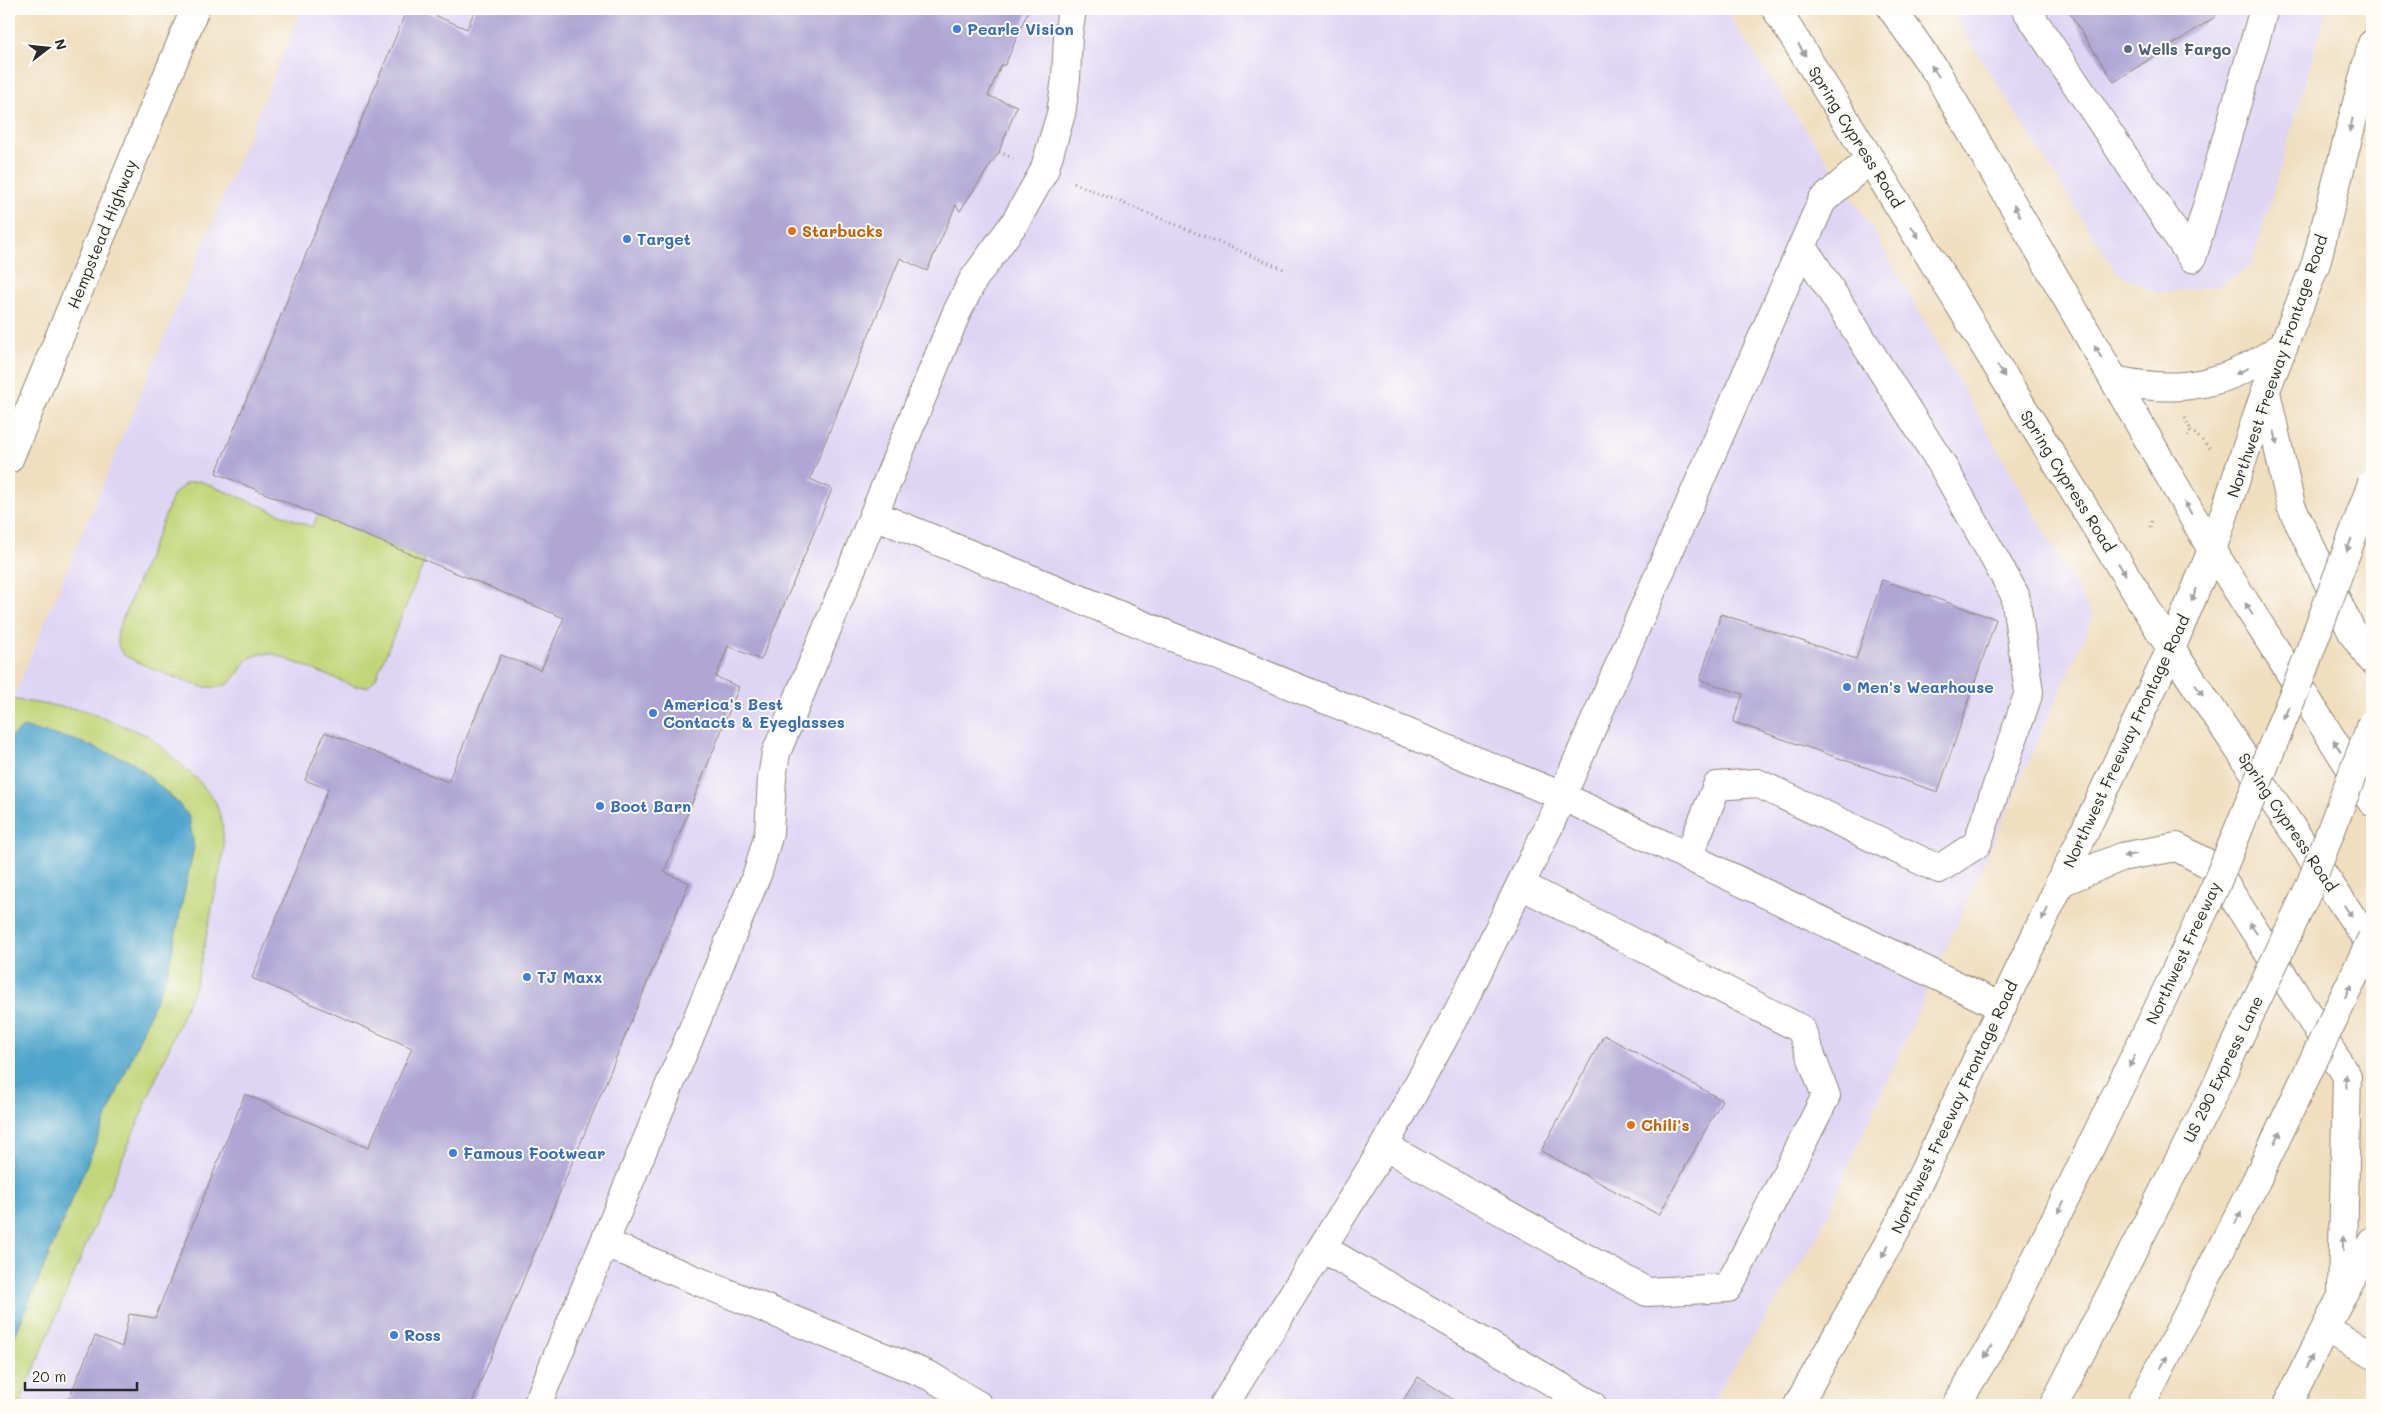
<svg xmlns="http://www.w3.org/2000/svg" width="2381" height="1414" viewBox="0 0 2381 1414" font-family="Mali,sans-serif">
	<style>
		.built { fill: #ded5f5 }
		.green { fill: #c2d578; stroke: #768052 }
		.water { fill: #50a5cc; stroke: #3e687c }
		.building { fill: #afa6d4 }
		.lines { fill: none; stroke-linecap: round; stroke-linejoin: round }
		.minor-casing { stroke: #8e8475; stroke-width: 30 }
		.major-casing { stroke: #8e8475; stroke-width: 30 }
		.highway-casing { stroke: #8e8475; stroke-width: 30 }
		.path { stroke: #8e8475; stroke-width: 3; stroke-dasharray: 1 4; stroke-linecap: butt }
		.minor { stroke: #fff; stroke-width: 28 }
		.major { stroke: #fff; stroke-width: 28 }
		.highway { stroke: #fff; stroke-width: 28 }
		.highway-bridge-casing { stroke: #8e8475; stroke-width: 30; stroke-linecap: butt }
		.highway-bridge { stroke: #fff; stroke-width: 28 }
		.oneway { fill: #a0a0a0 }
		.shop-dot { fill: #3f7fe0; stroke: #fdfcf7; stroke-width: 2 }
		.service-dot { fill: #5c6f8a; stroke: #fdfcf7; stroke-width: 2 }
		.food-dot { fill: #e8710a; stroke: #fdfcf7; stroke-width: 2 }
		.labels { text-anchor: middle; stroke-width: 4; stroke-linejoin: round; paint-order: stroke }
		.shop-label { font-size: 16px; font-weight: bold; fill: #366cbe; stroke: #fdfcf7; text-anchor: start }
		.service-label { font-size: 16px; font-weight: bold; fill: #4e5e75; stroke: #fdfcf7; text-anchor: start }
		.street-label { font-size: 16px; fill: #2b2b2b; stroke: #fdfcf7 }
		.food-label { font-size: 16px; font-weight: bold; fill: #c56008; stroke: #fdfcf7; text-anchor: start }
	</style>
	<rect width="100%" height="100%" fill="#fdfcf7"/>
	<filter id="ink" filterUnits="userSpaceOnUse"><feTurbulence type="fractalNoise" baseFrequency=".02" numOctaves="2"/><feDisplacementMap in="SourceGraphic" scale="10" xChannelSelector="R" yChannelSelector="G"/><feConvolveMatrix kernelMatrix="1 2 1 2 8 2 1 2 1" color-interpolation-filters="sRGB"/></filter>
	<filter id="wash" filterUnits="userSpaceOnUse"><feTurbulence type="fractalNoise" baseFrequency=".0096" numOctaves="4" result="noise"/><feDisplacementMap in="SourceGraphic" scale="20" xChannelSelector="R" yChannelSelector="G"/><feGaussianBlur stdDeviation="1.12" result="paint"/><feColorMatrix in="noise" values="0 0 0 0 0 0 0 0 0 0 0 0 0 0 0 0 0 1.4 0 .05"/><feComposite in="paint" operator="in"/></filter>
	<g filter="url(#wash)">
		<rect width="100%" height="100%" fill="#f0debf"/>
		<g class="built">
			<polygon points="302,9 1724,9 1867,220 2093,617 1817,1238 1709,1405 9,1405 9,708"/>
			<polygon points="1950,9 2327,9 2251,267 2215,287 2156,293 2116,272"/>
		</g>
		<g class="green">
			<path d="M200,481l112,46 6,-12 107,45 -50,120 -7,7 -14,-1 -80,-32c-39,-4 -27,27 -55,33 -5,1 -15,0 -20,-1 -9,-2 -70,-26 -75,-31 -7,-7 -7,-15 -6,-25l56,-136 12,-11z"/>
			<polygon points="9,699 83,710 149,736 198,780 215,801 222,821 224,850 197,981 19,1405 9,1405"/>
		</g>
		<polygon class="water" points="23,727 75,740 133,762 176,801 189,816 194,847 168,971 9,1350 9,738"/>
		<g id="blocks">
			<g class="building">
				<polygon points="407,9 420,9 467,29 475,9 1029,9 1005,65 1001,65 988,96 1017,106 999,152 960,211 956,205 927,271 900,258 810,479 832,489 761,660 728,646 716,677 739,687 664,872 689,883 471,1405 66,1405 95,1336 122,1347 129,1314 155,1318 245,1094 368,1148 412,1048 252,978 328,789 305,780 325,732 448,782 501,655 541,670 564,618 216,473"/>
				<polygon points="2067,9 2210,9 2215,17 2114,82"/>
				<polygon points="1882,580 1996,619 1938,792 1733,722 1743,694 1700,680 1721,614 1856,659"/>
				<polygon points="1604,1035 1722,1100 1659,1215 1541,1151"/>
				<polygon points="1418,1377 1462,1405 1400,1405"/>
			</g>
		</g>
	</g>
	<g filter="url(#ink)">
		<use href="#blocks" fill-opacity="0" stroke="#8e8475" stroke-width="1"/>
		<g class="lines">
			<g class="minor-casing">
				<g id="minor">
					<polyline points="1776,9 1870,159 2171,649"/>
					<polyline points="1892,9 1937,73 2212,550"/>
					<polyline points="2026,9 2192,258 2264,9"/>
					<polyline points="9,459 195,9"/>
					<polyline points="874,515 1562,796 2002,1007"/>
					<polyline points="1688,857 1717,786 1757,783 1939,869 1977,844 2029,692 2015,595 1941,463 1803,247"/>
					<polyline points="1384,1146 1647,1292 1728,1288 1826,1096 1801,1029 1521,885"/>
					<polyline points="605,1243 930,1376 978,1405"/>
					<polyline points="1322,1248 1592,1405"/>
					<polyline points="2326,1330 2372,1354"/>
					<polyline points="537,1405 758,872 769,833 772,778 776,753 956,314 973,280 1016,221 1044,171 1061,114 1066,78 1068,36 1072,9"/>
					<polyline points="1224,1405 1377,1159 1459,1010 1549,826 1822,201 1870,159"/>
				</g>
			</g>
			<g class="major-casing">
				<g id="major">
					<path d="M2114,380c67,15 114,5 170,-35"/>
					<polyline points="2266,392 2291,506 2353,634 2372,660"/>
					<polyline points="2212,550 2372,802"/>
					<polyline points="2171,649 2372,947"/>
					<polyline points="2059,883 2121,857 2177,847 2214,867 2347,1076 2342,1292"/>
					<polyline points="1798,1405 1898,1226 2171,649 2212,550 2266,390 2316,263 2372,44"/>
					<path d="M2287,1405c28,-55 54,-111 85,-164"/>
				</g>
			</g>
			<g class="highway-casing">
				<g id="highway">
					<polyline points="1956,1405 2000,1332 2154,1017"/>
					<polyline points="2054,1405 2208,1104"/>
					<polyline points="2141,1405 2256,1181"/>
				</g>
			</g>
			<g class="path">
				<polyline points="999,152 1013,158"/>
				<polyline points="1074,183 1286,270"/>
				<polyline points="2185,418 2191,430 2187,437"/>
				<polyline points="2191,430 2210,448"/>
				<polyline points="2150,527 2153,518"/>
			</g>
			<use href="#minor" class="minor"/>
			<use href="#major" class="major"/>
			<use href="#highway" class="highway"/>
			<g class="highway-bridge-casing">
				<g id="highway-bridge">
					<polyline points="2154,1017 2215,887 2300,678 2372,483"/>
					<polyline points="2208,1104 2309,888 2372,723"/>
					<polyline points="2256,1181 2372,938"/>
				</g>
			</g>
			<use href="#highway-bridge" class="highway-bridge"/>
		</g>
		<defs><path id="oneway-solid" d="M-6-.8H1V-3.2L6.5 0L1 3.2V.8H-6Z" transform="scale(1.25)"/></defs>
		<g class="oneway">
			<use href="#oneway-solid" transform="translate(1802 50) rotate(58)"/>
			<use href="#oneway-solid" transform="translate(1935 71) rotate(-123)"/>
			<use href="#oneway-solid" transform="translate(2351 125) rotate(104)"/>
			<use href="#oneway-solid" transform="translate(2017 211) rotate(-120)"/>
			<use href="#oneway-solid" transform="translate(1915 232) rotate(58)"/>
			<use href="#oneway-solid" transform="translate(2098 352) rotate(-120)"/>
			<use href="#oneway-solid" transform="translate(2001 371) rotate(58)"/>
			<use href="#oneway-solid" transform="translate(2242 371) rotate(155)"/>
			<use href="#oneway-solid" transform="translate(2276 438) rotate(78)"/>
			<use href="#oneway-solid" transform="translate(2188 508) rotate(-120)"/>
			<use href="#oneway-solid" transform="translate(2349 545) rotate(110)"/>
			<use href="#oneway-solid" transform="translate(2122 569) rotate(58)"/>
			<use href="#oneway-solid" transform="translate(2194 595) rotate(112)"/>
			<use href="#oneway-solid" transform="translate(2249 609) rotate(-122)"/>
			<use href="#oneway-solid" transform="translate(2199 690) rotate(56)"/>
			<use href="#oneway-solid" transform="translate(2286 713) rotate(112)"/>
			<use href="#oneway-solid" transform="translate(2337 746) rotate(-123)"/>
			<use href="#oneway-solid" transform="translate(2130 855) rotate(170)"/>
			<use href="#oneway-solid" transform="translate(2348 911) rotate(56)"/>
			<use href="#oneway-solid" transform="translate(2045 914) rotate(115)"/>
			<use href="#oneway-solid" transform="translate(2253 928) rotate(-123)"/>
			<use href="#oneway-solid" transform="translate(2348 991) rotate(-65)"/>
			<use href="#oneway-solid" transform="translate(2132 1061) rotate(116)"/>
			<use href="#oneway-solid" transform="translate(2346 1081) rotate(-95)"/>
			<use href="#oneway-solid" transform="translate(2278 1137) rotate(-64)"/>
			<use href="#oneway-solid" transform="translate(2061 1207) rotate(116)"/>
			<use href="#oneway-solid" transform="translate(2238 1218) rotate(-64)"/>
			<use href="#oneway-solid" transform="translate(2343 1243) rotate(-89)"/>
			<use href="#oneway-solid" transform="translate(1885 1251) rotate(119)"/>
			<use href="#oneway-solid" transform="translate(1988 1352) rotate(121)"/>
			<use href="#oneway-solid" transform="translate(2164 1362) rotate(-62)"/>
			<use href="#oneway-solid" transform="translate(2309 1362) rotate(-63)"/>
		</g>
	</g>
	<g class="shop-dot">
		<circle cx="957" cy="29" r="5"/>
		<circle cx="627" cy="239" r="5"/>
		<circle cx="1847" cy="687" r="5"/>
		<circle cx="653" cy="713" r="5"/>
		<circle cx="600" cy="806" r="5"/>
		<circle cx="527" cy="977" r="5"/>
		<circle cx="453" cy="1153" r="5"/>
		<circle cx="394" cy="1335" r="5"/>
	</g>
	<circle class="service-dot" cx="2128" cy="49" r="5"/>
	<g class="food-dot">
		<circle cx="792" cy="231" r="5"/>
		<circle cx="1631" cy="1125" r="5"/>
	</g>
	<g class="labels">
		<g class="shop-label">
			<text x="967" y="35">Pearle Vision</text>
			<text x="637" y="245">Target</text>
			<text x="1857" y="693">Men's Wearhouse</text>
			<text x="663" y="710">America's Best<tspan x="663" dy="18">Contacts &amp; Eyeglasses</tspan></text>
			<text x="610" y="812">Boot Barn</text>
			<text x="537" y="983">TJ Maxx</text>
			<text x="463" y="1159">Famous Footwear</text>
			<text x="404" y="1341">Ross</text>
		</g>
		<g class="service-label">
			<text x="2138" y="55">Wells Fargo</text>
		</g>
		<g class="street-label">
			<text transform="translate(1856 137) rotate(58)" y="6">Spring Cypress Road</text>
			<text transform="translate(102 234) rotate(-68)" y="6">Hempstead Highway</text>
			<text transform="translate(2277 366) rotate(-71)" y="6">Northwest Freeway Frontage Road</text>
			<text transform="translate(2068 481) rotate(58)" y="6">Spring Cypress Road</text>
			<text transform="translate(2126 741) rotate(-65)" y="6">Northwest Freeway Frontage Road</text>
			<text transform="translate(2288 822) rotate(56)" y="6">Spring Cypress Road</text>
			<text transform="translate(2183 953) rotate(-65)" y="6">Northwest Freeway</text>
			<text transform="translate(2223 1069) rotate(-64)" y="6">US 290 Express Lane</text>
			<text transform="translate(1954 1107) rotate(-65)" y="6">Northwest Freeway Frontage Road</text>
		</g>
		<g class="food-label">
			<text x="802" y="237">Starbucks</text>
			<text x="1641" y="1131">Chili's</text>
		</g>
	</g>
	<rect width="2381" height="1414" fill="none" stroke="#fdfcf7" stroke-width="30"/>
	<g transform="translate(48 48) rotate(74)" stroke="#fdfcf7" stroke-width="4" paint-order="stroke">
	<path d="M0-4L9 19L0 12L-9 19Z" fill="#2b2b2b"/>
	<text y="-8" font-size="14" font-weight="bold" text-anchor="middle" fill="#2b2b2b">N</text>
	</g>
	<path d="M25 1382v8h112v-8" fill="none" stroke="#2b2b2b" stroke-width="2.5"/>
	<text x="32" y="1382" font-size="15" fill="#2b2b2b" stroke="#fdfcf7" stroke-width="4" paint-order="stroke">20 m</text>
</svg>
